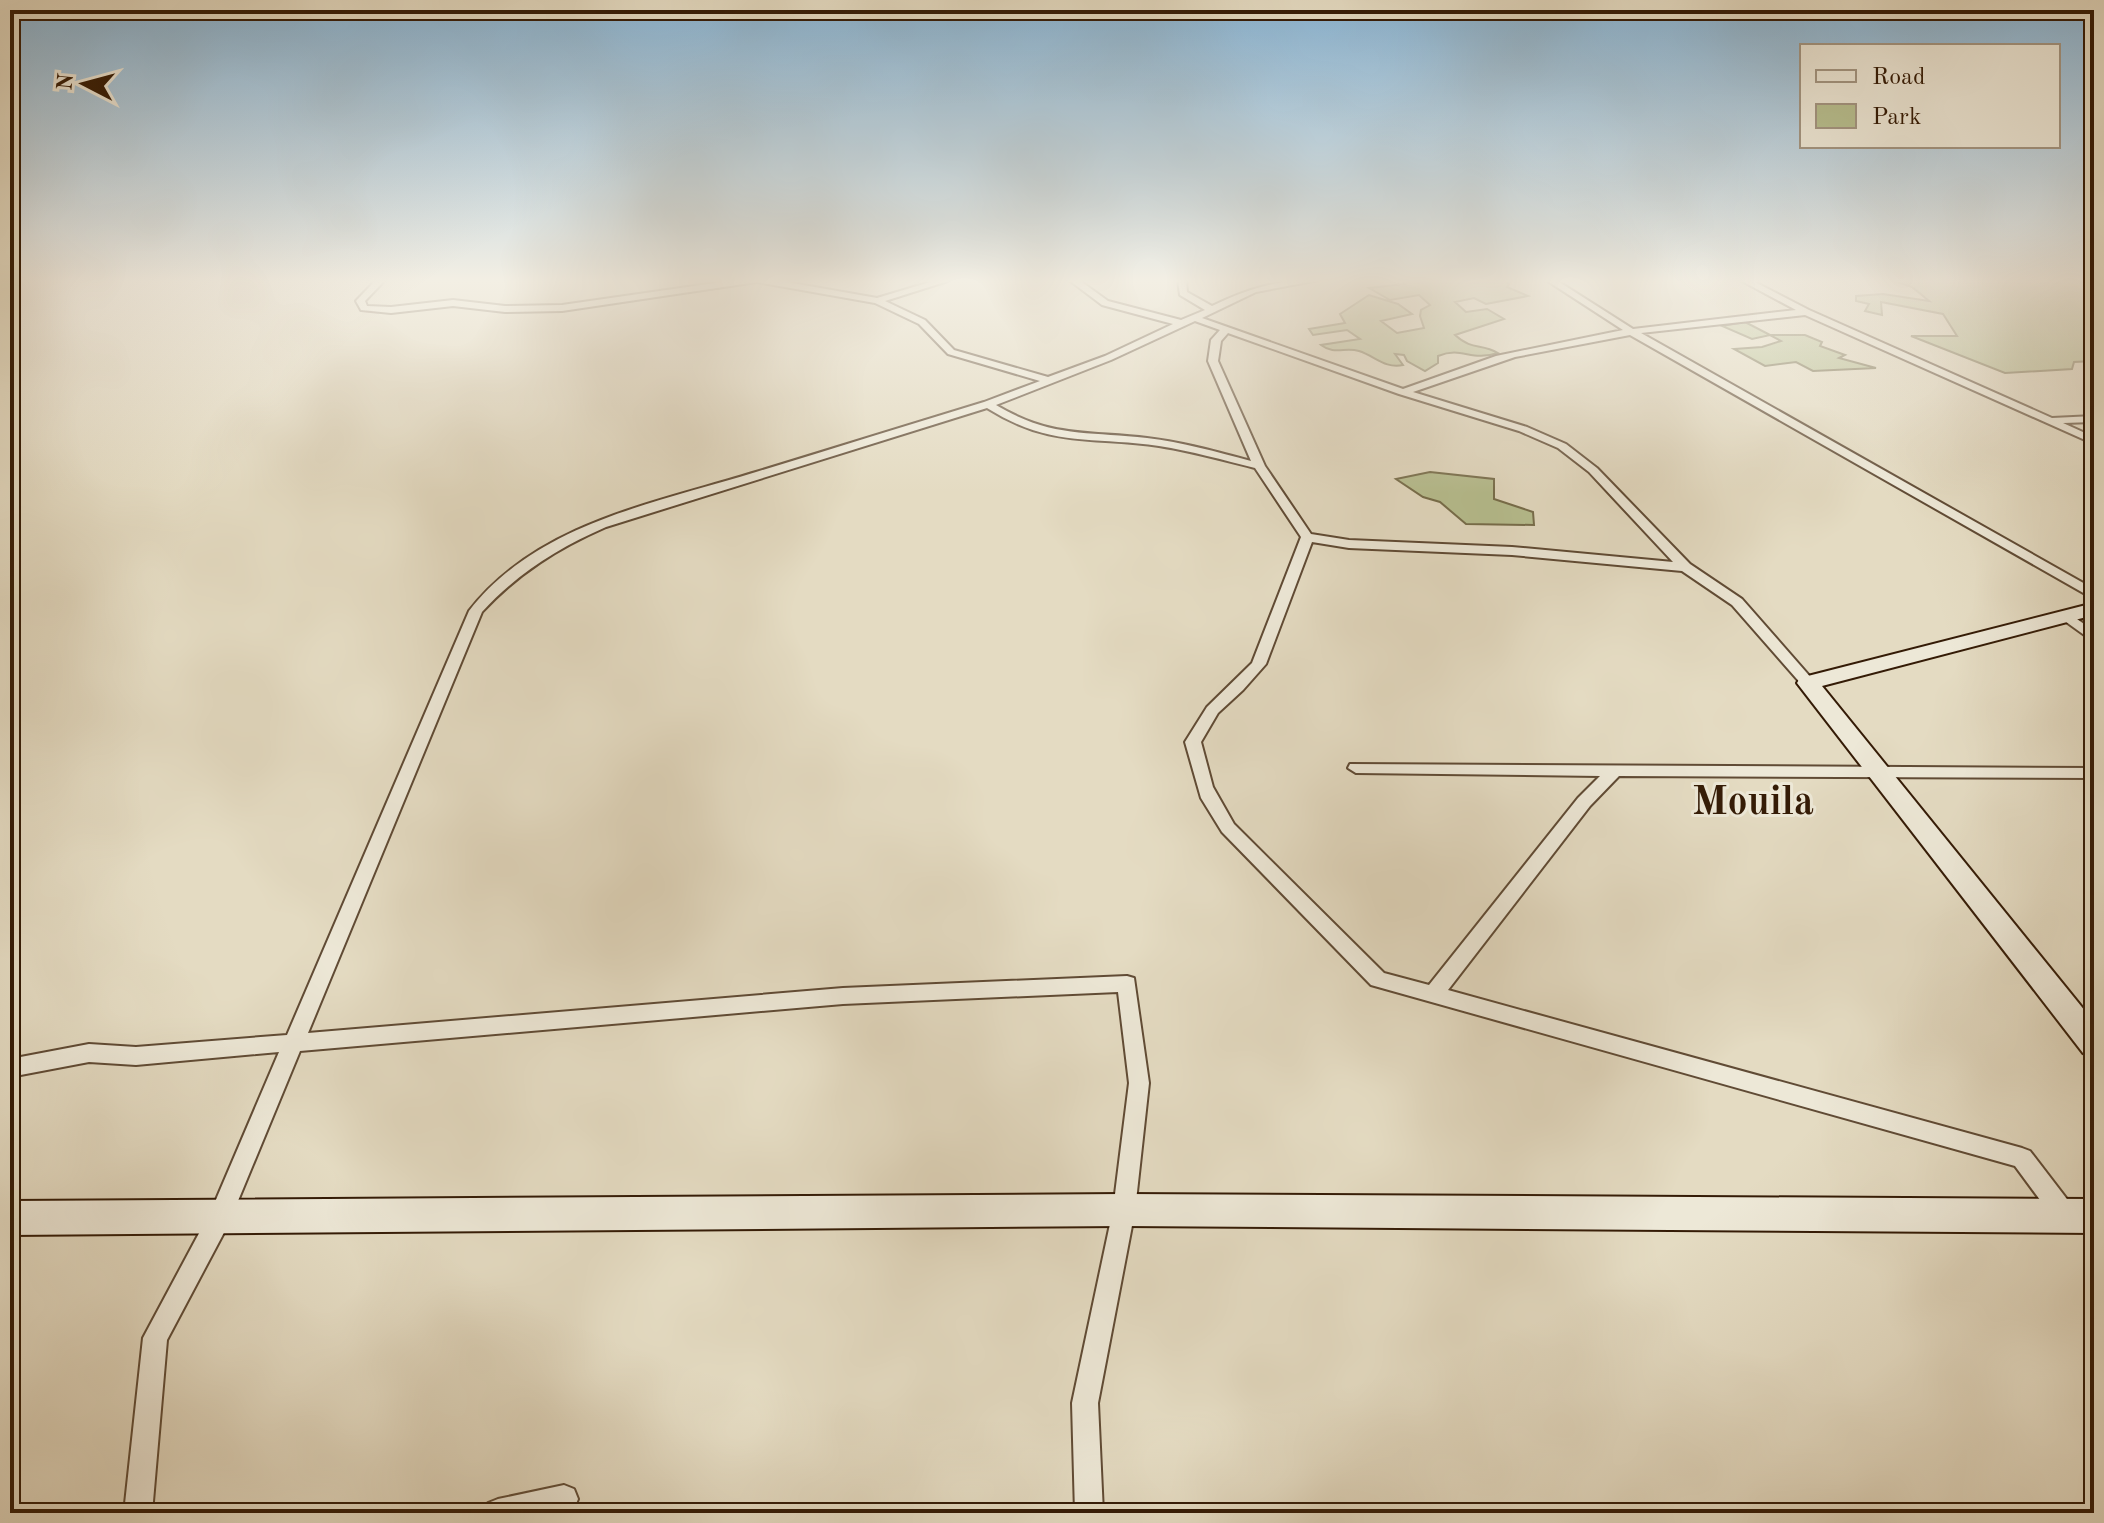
<svg xmlns="http://www.w3.org/2000/svg" width="2104" height="1523" viewBox="0 0 2104 1523" font-family="'Old Standard TT',serif">
	<style>
		.green { fill: #b7bf90; stroke: #766d4b; stroke-width: 2 }
		.lines { fill: none; stroke-linecap: round; stroke-linejoin: round }
		.street-casing { stroke: #604b35; stroke-width: 4 }
		.secondary-casing { stroke: #341b06; stroke-width: 4 }
		.street { fill: #ede8d7; fill-rule: evenodd }
		.secondary { fill: #ede8d7; fill-rule: evenodd }
		.labels { text-anchor: middle; stroke-width: 6; stroke-linejoin: round; paint-order: stroke }
		.town-label { font-size: 40px; font-weight: bold; fill: #341b06; stroke: #ede8d7 }
	</style>
	<rect width="100%" height="100%" fill="#e4dbc2"/>
	<filter id="stains"><feTurbulence type="fractalNoise" baseFrequency=".0025" numOctaves="4"/><feColorMatrix values="0 0 0 0 .2 0 0 0 0 .09 0 0 0 0 .02 0 0 0 .5 -.17"/></filter>
	<radialGradient id="worn" r=".72"><stop offset=".6" stop-color="#630" stop-opacity="0"/><stop offset="1" stop-color="#630" stop-opacity=".3"/></radialGradient>
	<g class="green">
		<path d="M1402,280h100l7,4 -2,3 21,9 -42,8 -12,-6 -19,4 11,10 21,-3 17,10 -49,16c18,16 25,8 43,18 -28,9 -35,-7 -60,3v7l-13,8 -18,-10 -3,-6 -9,-1 8,11c-18,4 -28,-9 -44,-14 -14,-4 -25,4 -38,-6l39,-6 -13,-9 -34,5 -4,-6 36,-6 -5,-9 29,-19 29,9 14,10 -31,7 16,12 27,-5 -4,-12 1,-6 9,-5 -11,-10 -29,5 -21,-12 36,-4z"/>
		<polygon points="1892,280 2094,280 2094,361 2074,362 2072,369 2005,373 1911,336 1957,336 1943,314 1881,302 1882,315 1865,311 1869,304 1856,301 1856,296 1883,294 1929,301 1912,287"/>
		<polygon points="1745,322 1770,335 1805,335 1822,342 1820,346 1845,355 1839,358 1876,368 1813,371 1796,362 1765,366 1734,349 1762,347 1781,341 1770,335 1752,339 1722,326"/>
		<polygon points="1430,472 1494,479 1494,499 1533,512 1534,525 1466,524 1440,502 1423,497 1396,479"/>
	</g>
	<g class="lines">
		<g class="street-casing">
			<g id="street">
				<path d="M376,280h9l-20,21 2,5 24,1 62,-7 52,6 57,-1 174,-25h39l102,18 60,-18h14l-66,21 40,19 29,30 94,27 57,-21 68,-32 -71,-19 -33,-25h10l29,21 73,19 24,-10 -25,-15 -2,-15h8l1,12 25,14c38,-18 64,-26 107,-26l-63,12 -54,26 201,71 93,-33 127,-26 -77,-50h10l77,49 163,-19 -56,-30h11l58,30 243,108 42,-2v6l-31,1 31,14v7l-289,-129 -164,18 453,256v10l-464,-264 -115,22 -102,35 114,35 39,17 31,24 93,96 52,35 71,81 2,3 -2,3h-10l-71,-81 -50,-34 -170,-16 -163,-7 -37,-6 -46,122 -23,26 -25,23 -17,29 12,45 21,37 150,149 45,12 149,-187 22,-22 -244,-3 -8,-5 2,-4 744,4v10l-475,-2 -29,30 -142,184 574,158 8,3 43,56 3,8 -3,8 -8,3 -8,-3 -42,-57 -644,-181 -149,-153 -21,-34 -16,-56 22,-35 45,-44 49,-126 -46,-69c-32,-8 -64,-17 -96,-22 -70,-10 -108,2 -172,-38l-381,119c-48,21 -88,46 -124,85l-174,421 535,-45 284,-12 7,2 15,105 -14,127 -37,193 5,110h-28l-3,-110 41,-193 16,-127 -11,-91 -275,12 -543,47 -72,174 -61,115 -15,173h-28l19,-175 69,-129 67,-157 -143,13 -47,-3 -79,15v-18l79,-15 47,3 151,-12 182,-424c68,-88 187,-108 287,-139 76,-23 152,-47 228,-70l56,-21 -92,-27 -29,-30 -44,-21 -118,-21 -195,29 -57,1 -52,-6 -62,7 -30,-3 -5,-9zM1195,321l25,9 -9,10 -3,21 43,100c-34,-9 -69,-19 -104,-23 -60,-7 -96,0 -151,-33l115,-45zM1228,333l171,61 120,37 39,17 31,24 84,90 -161,-15 -163,-7 -38,-6 -46,-68 -47,-105 3,-20z"/>
				<polygon points="2067,612 2094,631 2094,642 2062,619 2060,616 2062,613"/>
				<polygon points="564,1485 574,1489 578,1499 574,1509 564,1513 484,1513 488,1503 498,1499"/>
			</g>
		</g>
		<g class="secondary-casing">
			<g id="secondary">
				<polygon points="2094,603 2094,615 1822,686 2094,1022 2094,1057 2083,1053 1797,683 1800,678"/>
				<polygon points="1124,1194 2094,1199 2094,1233 1124,1226 10,1235 10,1201"/>
			</g>
		</g>
		<use href="#street" class="street"/>
		<use href="#secondary" class="secondary"/>
	</g>
	<linearGradient id="sky" x2="0" y2="1"><stop stop-color="#89b6d7"/><stop offset="0.57" stop-color="#f3efe4"/><stop offset="1" stop-color="#f3efe4" stop-opacity="0"/></linearGradient>
	<rect width="2104" height="493" fill="url(#sky)"/>
	<g class="labels">
		<g class="town-label">
			<text x="1753" y="814">Mouila</text>
		</g>
	</g>
	<rect width="2104" height="1523" fill="none" stroke="#e4dbc2" stroke-width="40"/>
	<rect x="12" y="12" width="2080" height="1499" fill="none" stroke="#341b06" stroke-width="4"/>
	<rect x="20" y="20" width="2064" height="1483" fill="none" stroke="#341b06" stroke-width="2"/>
	<rect x="1800" y="44" width="260" height="104" fill="#ede8d7" stroke="#a39683" stroke-width="2"/>
	<rect x="1816" y="70" width="40" height="12" fill="#ede8d7" stroke="#a39683" stroke-width="2"/>
	<text x="1872" y="84" font-size="24" fill="#341b06">Road</text>
	<rect x="1816" y="104" width="40" height="24" fill="#b7bf90" stroke="#a39683" stroke-width="2"/>
	<text x="1872" y="124" font-size="24" fill="#341b06">Park</text>
	<g transform="translate(84 84) rotate(276)" stroke="#ede8d7" stroke-width="6" paint-order="stroke">
	<path d="M0-6L14 30L0 20L-14 30Z" fill="#341b06"/>
	<text y="-12" font-size="22" font-weight="bold" text-anchor="middle" fill="#341b06">N</text>
	</g>
	<rect width="100%" height="100%" filter="url(#stains)"/>
	<rect width="100%" height="100%" fill="url(#worn)"/>
</svg>
